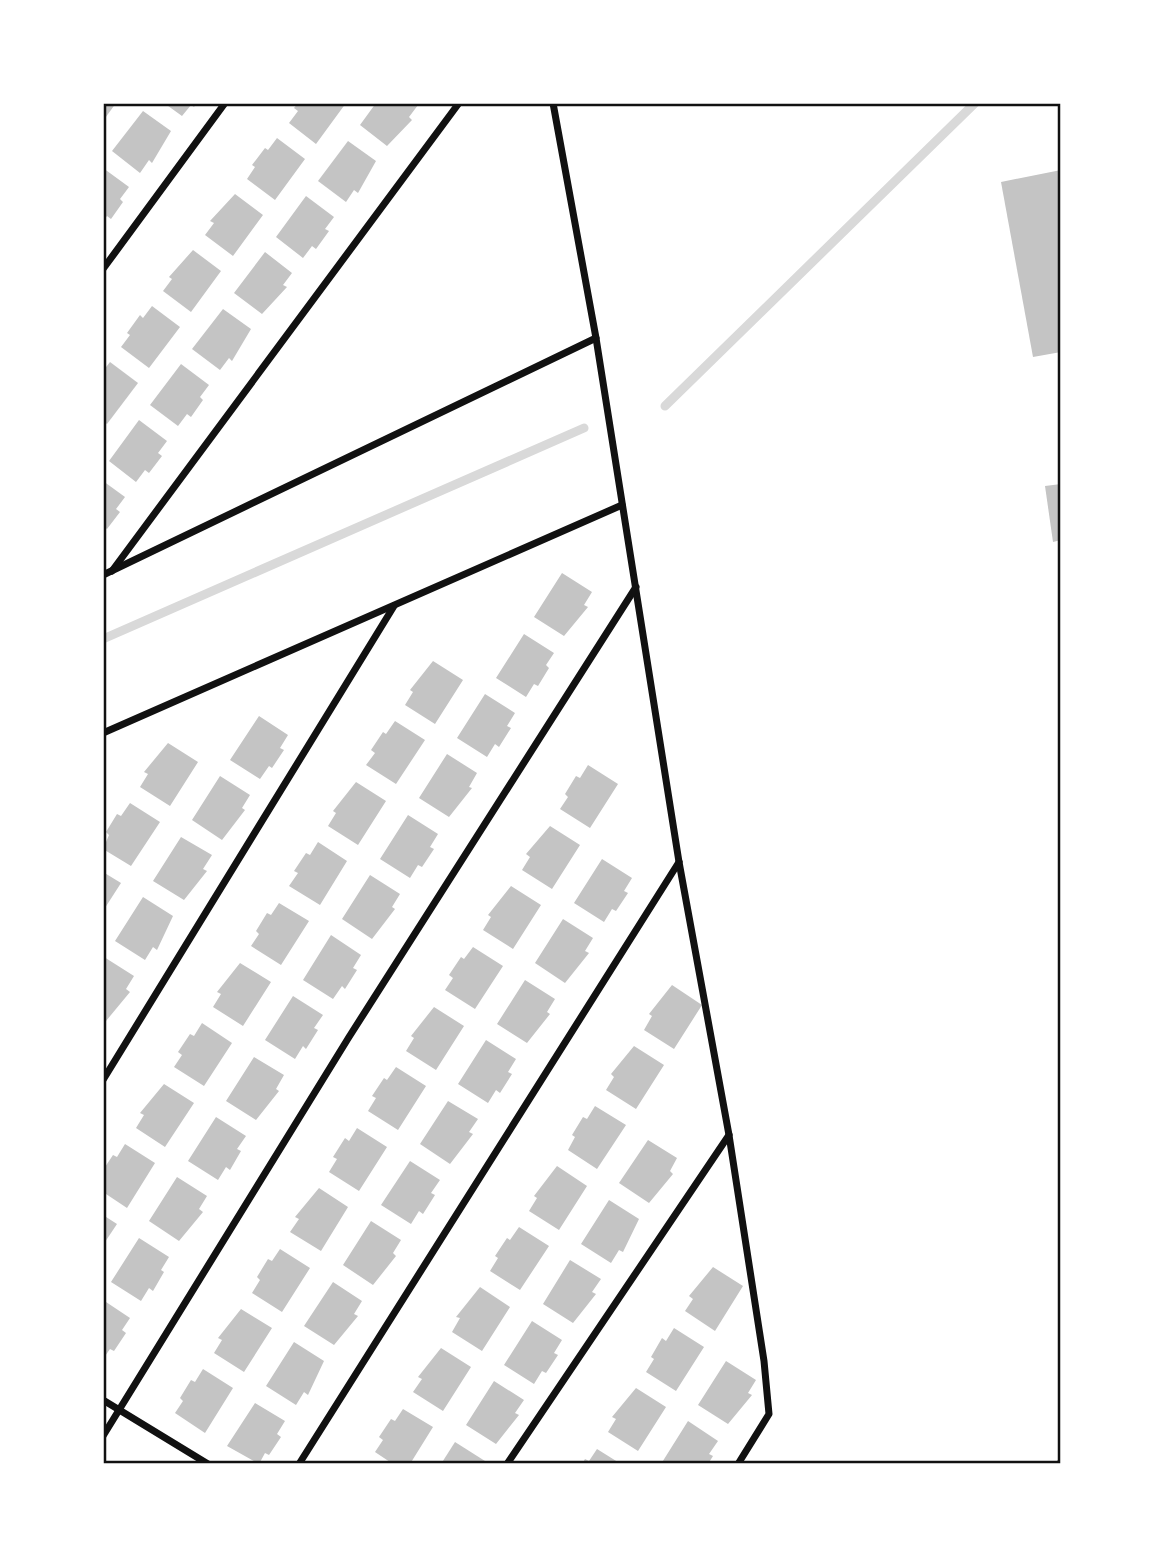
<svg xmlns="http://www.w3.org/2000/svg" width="1164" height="1567" viewBox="0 0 1164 1567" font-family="'PT Sans',sans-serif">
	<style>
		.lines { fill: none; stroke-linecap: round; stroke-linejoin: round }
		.stream { stroke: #d9d9d9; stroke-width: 9 }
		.building { fill: #c4c4c4 }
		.minor { stroke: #111; stroke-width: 7 }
		.neatline { fill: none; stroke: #111; stroke-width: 2.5 }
	</style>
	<rect width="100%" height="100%" fill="#fff"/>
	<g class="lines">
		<g class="stream">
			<polyline points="665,406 975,103"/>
			<polyline points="103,639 584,428"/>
		</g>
	</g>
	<g class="building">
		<polygon points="103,103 116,103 103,121"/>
		<polygon points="164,103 197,103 194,107 191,105 182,116"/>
		<polygon points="298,103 346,103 316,144 289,123 298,111 294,108"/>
		<polygon points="376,103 418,105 409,117 412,120 387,146 360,125"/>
		<polygon points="143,111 171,131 152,163 149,160 140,173 112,151"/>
		<polygon points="277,138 305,159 275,200 247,179 255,167 252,165 265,148 268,150"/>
		<polygon points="348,141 376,161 358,193 354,190 346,202 318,181"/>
		<polygon points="103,168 129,187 120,199 123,202 111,219 107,216 103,221"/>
		<polygon points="1061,170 1061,352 1033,357 1001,182"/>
		<polygon points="235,194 263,215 233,256 205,235 214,223 210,221"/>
		<polygon points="306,196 334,217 325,229 329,231 316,249 312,246 303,258 276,237"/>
		<polygon points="193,250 221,271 191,312 163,291 172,279 169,277"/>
		<polygon points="265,252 292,273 283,285 287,287 262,314 234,293"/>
		<polygon points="152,306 180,327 149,368 121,347 130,335 127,333 140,315 143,318"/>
		<polygon points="223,309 251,329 232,361 229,358 220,370 192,349"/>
		<polygon points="110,362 138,383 107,424 103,421 103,371"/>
		<polygon points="181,364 209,385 200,397 203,400 191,417 187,414 178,426 150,405"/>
		<polygon points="139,420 167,441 158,453 162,456 149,473 145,470 136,482 109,461"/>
		<polygon points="103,481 125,497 116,509 120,512 107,529 103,526"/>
		<polygon points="1061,484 1061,540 1053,542 1045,486"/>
		<polygon points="562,573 592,592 584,605 588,607 564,636 534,617"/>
		<polygon points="524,634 554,653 546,665 549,668 538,686 534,684 526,697 496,678"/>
		<polygon points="433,661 463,680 435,724 405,705 413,692 410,690"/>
		<polygon points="485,694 515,713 507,726 511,728 499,747 495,744 487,757 457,738"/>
		<polygon points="259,716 288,735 280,748 284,750 272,768 269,766 260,779 230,760"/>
		<polygon points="395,721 425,740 396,784 366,765 375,753 371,750 383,732 386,734"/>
		<polygon points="168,743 198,762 170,806 140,787 148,774 144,772"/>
		<polygon points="447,754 477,773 469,787 472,788 449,817 419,798"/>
		<polygon points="588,765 618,784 590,828 560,809 568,797 565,794 576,776 580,778"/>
		<polygon points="220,776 250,795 242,808 245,810 222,840 192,820"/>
		<polygon points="356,782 386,801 358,845 328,826 336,813 333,811"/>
		<polygon points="130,803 160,822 131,866 103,849 109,835 106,832 117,814 121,816"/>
		<polygon points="408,815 438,834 430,847 434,849 422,867 418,865 410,878 380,859"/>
		<polygon points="550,826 580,845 552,889 522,870 530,857 526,854"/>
		<polygon points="181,837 212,855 203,869 207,871 184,900 153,881"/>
		<polygon points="318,842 347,861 320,905 289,886 298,873 294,871 306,853 310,855"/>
		<polygon points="602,859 632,878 624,891 628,893 616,911 612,909 604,922 574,903"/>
		<polygon points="103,872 121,883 103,911"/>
		<polygon points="370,875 400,894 392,907 395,909 372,939 342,919"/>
		<polygon points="511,886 541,905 513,949 483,930 491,917 488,915"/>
		<polygon points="143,897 173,916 157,950 153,947 145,960 115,941"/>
		<polygon points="279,903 309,921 281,965 251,946 259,934 256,931 267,913 271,915"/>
		<polygon points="563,919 593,938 585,951 589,953 565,983 535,963"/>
		<polygon points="331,935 361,955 353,968 357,970 345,989 342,986 333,999 303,980"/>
		<polygon points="473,947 503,966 475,1009 445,990 453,978 449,975 461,957 464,959"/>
		<polygon points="104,957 134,976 126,989 130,992 106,1021 103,1019"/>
		<polygon points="240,963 271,982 243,1026 213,1007 221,994 217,992"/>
		<polygon points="525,980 555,999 547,1012 550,1014 527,1043 497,1024"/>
		<polygon points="672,985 702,1005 674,1049 644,1030 652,1016 649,1014"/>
		<polygon points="293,996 323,1015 314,1028 318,1030 306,1049 303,1046 295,1059 265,1040"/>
		<polygon points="434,1007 464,1026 436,1070 406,1051 414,1038 411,1036"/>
		<polygon points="202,1023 232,1043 204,1086 174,1067 182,1055 178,1052 190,1034 194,1036"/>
		<polygon points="486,1040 516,1059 508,1072 512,1074 500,1093 496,1090 488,1103 458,1084"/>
		<polygon points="634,1046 664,1065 636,1109 606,1090 614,1077 611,1074"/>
		<polygon points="254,1057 284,1075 276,1089 279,1091 256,1120 226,1101"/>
		<polygon points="396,1067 426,1086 398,1130 368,1111 376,1098 372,1096 384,1078 387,1080"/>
		<polygon points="164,1084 194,1103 165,1147 136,1128 144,1115 140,1113"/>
		<polygon points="448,1101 478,1119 469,1132 473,1134 450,1164 420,1144"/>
		<polygon points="595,1106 626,1125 597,1169 568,1150 575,1137 572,1135 583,1117 587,1119"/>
		<polygon points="216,1117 246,1136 237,1149 241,1151 230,1170 226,1167 218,1180 188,1161"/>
		<polygon points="357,1128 387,1147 359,1191 329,1172 337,1159 333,1157 345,1138 349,1141"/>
		<polygon points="648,1140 677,1158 670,1171 673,1174 649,1203 619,1183"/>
		<polygon points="125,1144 155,1163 127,1208 103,1192 103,1170 113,1155 117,1157"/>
		<polygon points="410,1161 440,1180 431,1193 435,1195 423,1214 419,1211 411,1224 381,1205"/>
		<polygon points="557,1166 587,1186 559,1230 529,1211 537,1198 534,1196"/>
		<polygon points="177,1177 207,1196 199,1209 203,1212 179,1241 149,1221"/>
		<polygon points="319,1188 348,1207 321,1251 290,1232 299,1219 295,1217"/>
		<polygon points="609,1200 639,1219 623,1252 619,1250 611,1263 581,1244"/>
		<polygon points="103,1215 117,1224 103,1245"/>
		<polygon points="371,1221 401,1240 393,1253 396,1256 373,1285 343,1265"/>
		<polygon points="519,1227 549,1246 520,1290 490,1271 498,1258 495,1256 507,1238 510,1240"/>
		<polygon points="139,1238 169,1257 161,1270 164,1272 153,1291 149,1288 141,1301 111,1282"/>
		<polygon points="280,1249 310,1268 282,1312 252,1293 260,1280 257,1277 268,1259 272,1261"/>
		<polygon points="570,1260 601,1279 592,1292 596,1294 573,1323 543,1304"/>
		<polygon points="713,1267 743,1286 715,1331 685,1311 693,1299 689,1296"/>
		<polygon points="333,1282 362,1301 354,1314 358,1316 334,1345 304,1326"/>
		<polygon points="480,1287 510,1307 482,1351 452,1332 460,1318 456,1317"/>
		<polygon points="103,1300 130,1318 122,1330 126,1333 114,1351 110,1349 103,1359"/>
		<polygon points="241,1309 272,1328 244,1372 214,1353 222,1340 218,1338"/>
		<polygon points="532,1321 562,1340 554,1353 558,1355 546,1373 542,1371 534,1384 504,1365"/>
		<polygon points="674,1328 704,1347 676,1391 646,1372 654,1359 651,1357 662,1338 666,1341"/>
		<polygon points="294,1342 324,1361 308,1395 304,1392 296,1405 266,1386"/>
		<polygon points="441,1348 471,1367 443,1411 413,1392 422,1379 418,1377"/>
		<polygon points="726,1361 756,1380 748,1393 752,1395 728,1424 698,1405"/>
		<polygon points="203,1369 233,1388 205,1433 175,1413 183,1401 180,1398 191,1380 195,1382"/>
		<polygon points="494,1381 524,1400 515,1413 519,1415 496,1444 466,1425"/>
		<polygon points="636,1388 666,1407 638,1451 608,1432 616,1419 612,1417"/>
		<polygon points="255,1403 285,1421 277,1434 281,1437 269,1455 265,1453 259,1464 227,1446"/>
		<polygon points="403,1409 433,1427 410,1464 393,1464 375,1452 383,1440 379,1437 391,1419 395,1421"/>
		<polygon points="688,1421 718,1441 709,1454 713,1456 708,1464 661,1464"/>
		<polygon points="455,1442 485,1461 483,1464 441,1464"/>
		<polygon points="597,1449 621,1464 582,1464 585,1459 589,1461"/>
	</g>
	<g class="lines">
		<g class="minor">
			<polyline points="553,103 596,338 679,862 729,1135 764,1361 769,1414 738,1464"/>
			<polyline points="103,269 225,103"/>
			<polyline points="112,571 459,103"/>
			<polyline points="103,575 596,338"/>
			<polyline points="103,733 622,505"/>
			<polyline points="103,1080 394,606"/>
			<polyline points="103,1400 208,1464"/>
			<polyline points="103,1436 349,1037 636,587"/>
			<polyline points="299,1464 679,862"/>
			<polyline points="507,1464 729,1135"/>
			<polyline points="1059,1464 1061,1463"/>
		</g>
	</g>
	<rect width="1164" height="1567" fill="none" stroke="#ffffff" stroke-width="210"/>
	<rect x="105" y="105" width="954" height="1357" class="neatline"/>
</svg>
